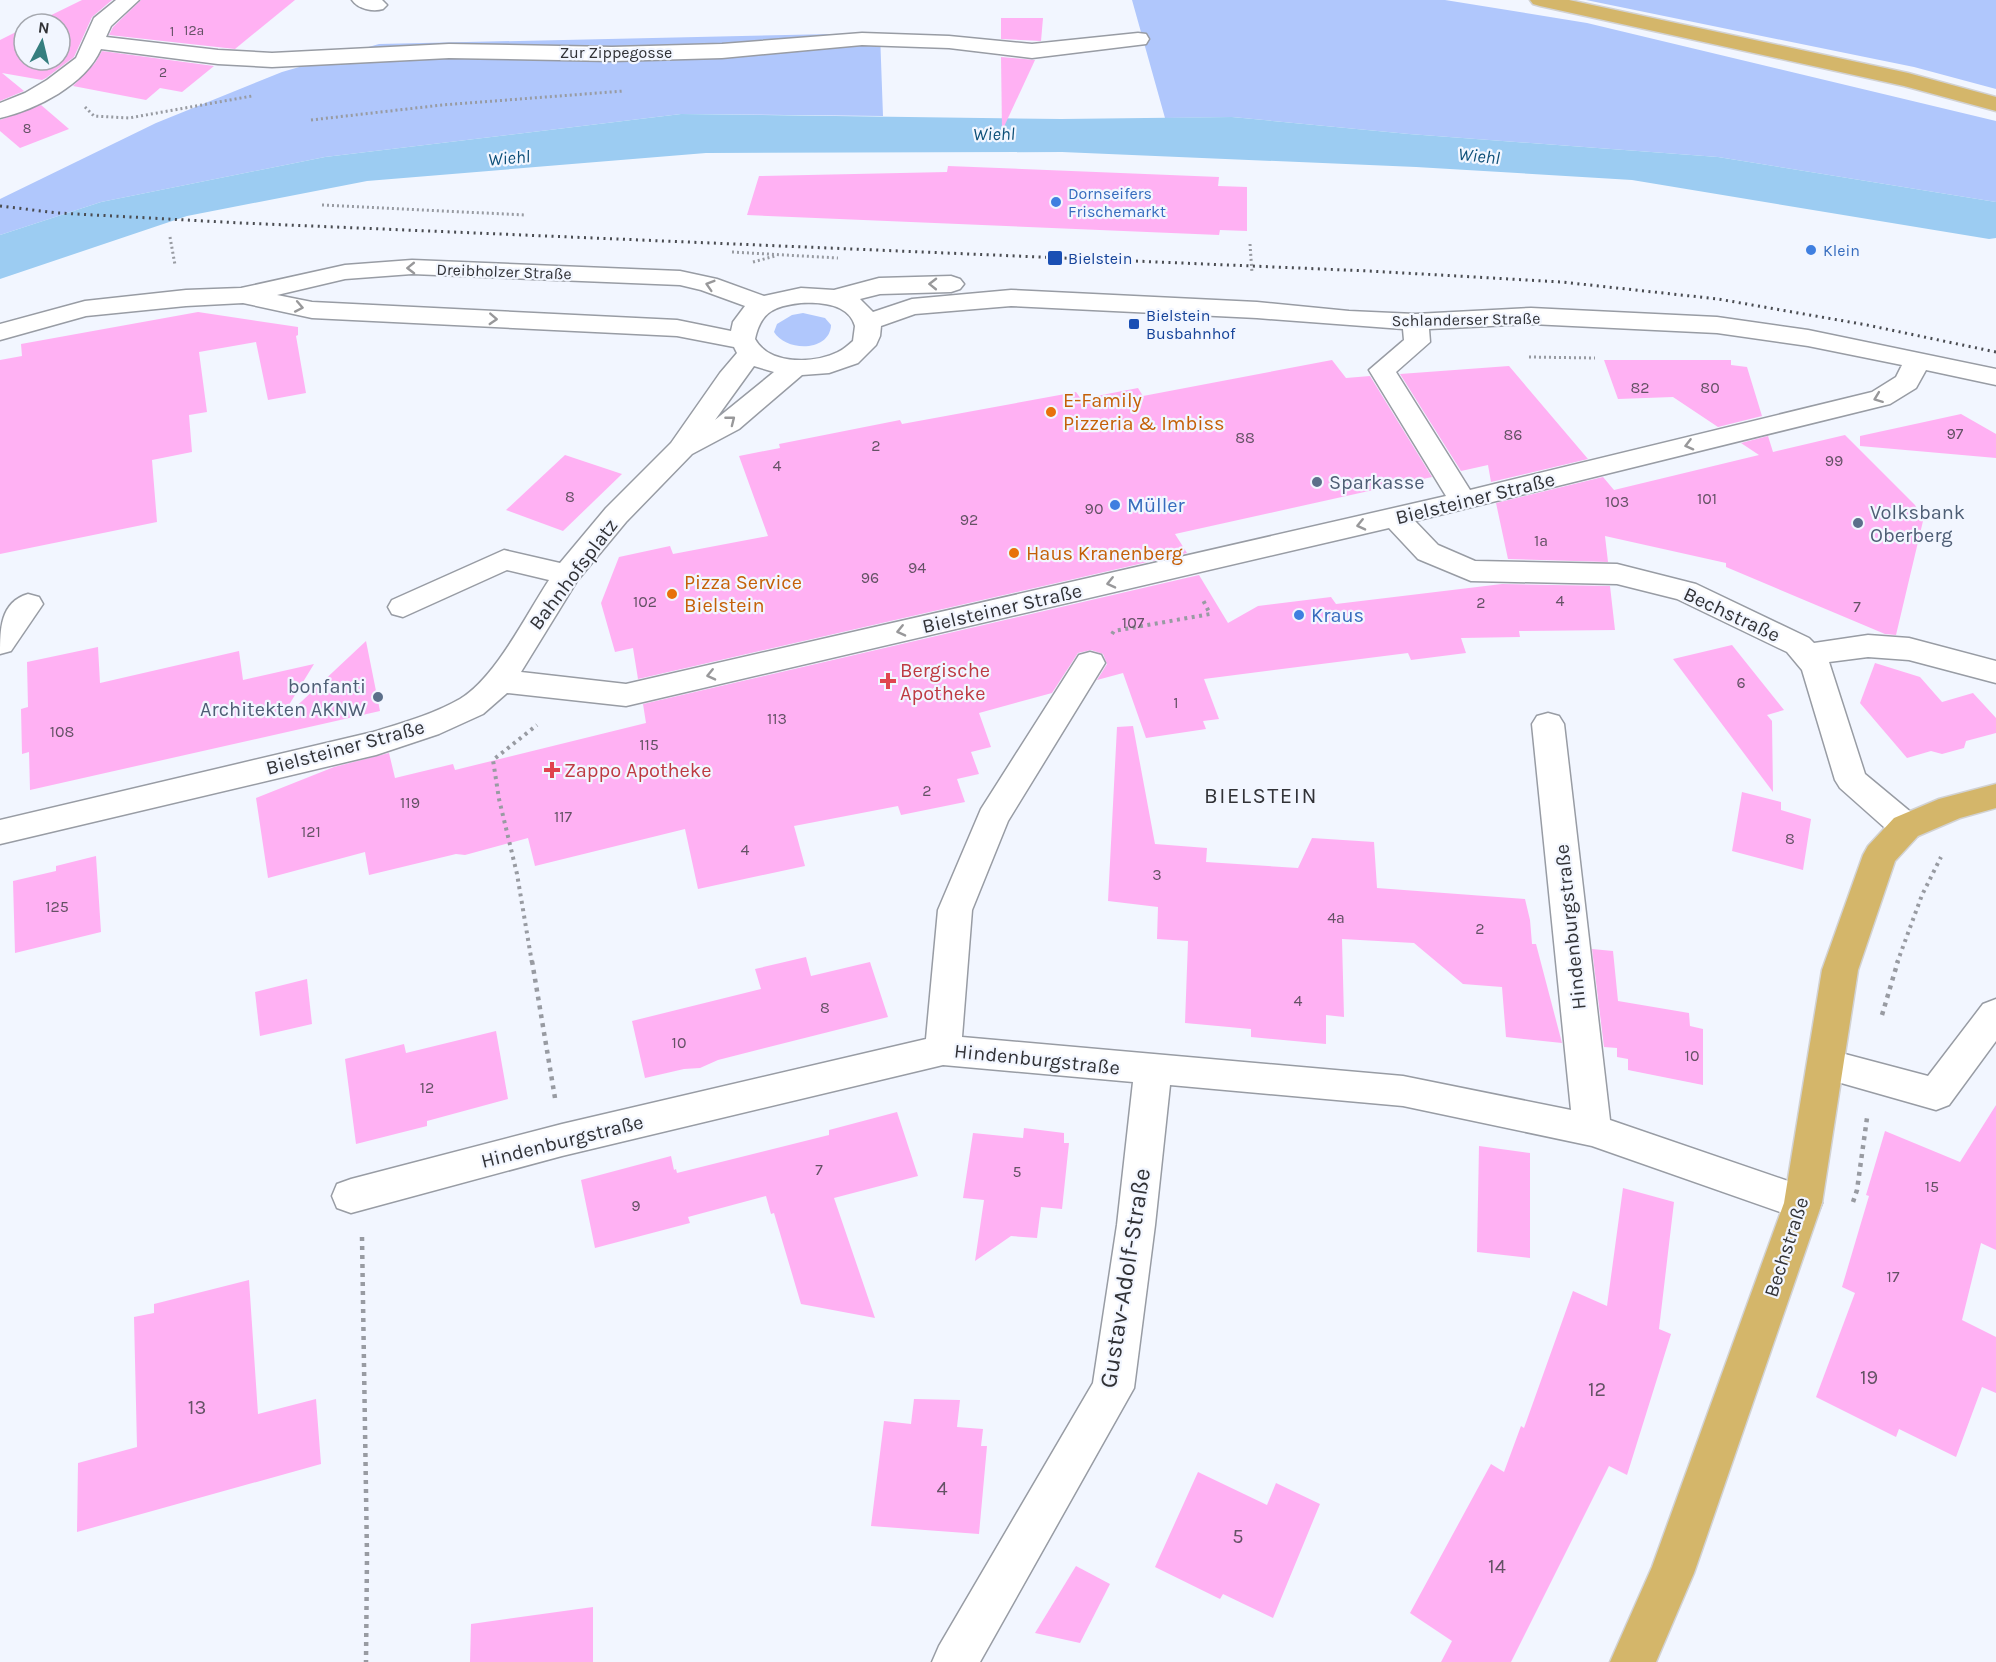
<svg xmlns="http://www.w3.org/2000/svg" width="1996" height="1662" viewBox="0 0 1996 1662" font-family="Karla,sans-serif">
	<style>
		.green { fill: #b0c7fc }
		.water { fill: #9cccf2 }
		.building { fill: #ffb1f3 }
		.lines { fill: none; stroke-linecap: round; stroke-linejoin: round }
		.minor-casing { stroke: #989ca4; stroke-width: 3 }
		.major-casing { stroke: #d2d2d3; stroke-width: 3 }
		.path-far2 { stroke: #989ba2; stroke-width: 3; stroke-dasharray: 2 3; stroke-linecap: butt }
		.path-far1 { stroke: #989ba2; stroke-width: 4; stroke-dasharray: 3 4.5; stroke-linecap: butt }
		.path { stroke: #989ba2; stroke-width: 4.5; stroke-dasharray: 4 5; stroke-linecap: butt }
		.minor { fill: #fff; fill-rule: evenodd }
		.major { fill: #d4b66a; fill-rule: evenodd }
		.rail { stroke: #4a4c51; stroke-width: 3; stroke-dasharray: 2 4.5; stroke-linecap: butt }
		.oneway { stroke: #98989a }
		.shop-dot { fill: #3f7fe0; stroke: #f2f6ff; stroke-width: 2 }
		.transit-dot { fill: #1a4fb4; stroke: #f2f6ff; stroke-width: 2 }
		.food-dot { fill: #e8710a; stroke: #f2f6ff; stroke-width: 2 }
		.service-dot { fill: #5c6f8a; stroke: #f2f6ff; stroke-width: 2 }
		.health-dot { fill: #e0444e; stroke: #f2f6ff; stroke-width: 2 }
		.labels { text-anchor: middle; stroke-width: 4.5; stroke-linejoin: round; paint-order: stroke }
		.far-number-label { font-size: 14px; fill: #645265 }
		.far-street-label { font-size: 16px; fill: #313236; stroke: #f2f6ff }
		.far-shop-label { font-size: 16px; fill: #366cbe; stroke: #f2f6ff; text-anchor: start }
		.far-transit-label { font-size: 16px; fill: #164399; stroke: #f2f6ff; text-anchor: start }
		.number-label { font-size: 16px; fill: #645265 }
		.far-water-label { font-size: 18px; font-style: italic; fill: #0e5079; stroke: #f2f6ff }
		.food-label { font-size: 20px; fill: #c56008; stroke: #f2f6ff; text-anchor: start }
		.service-label { font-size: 20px; fill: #4e5e75; stroke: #f2f6ff; text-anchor: start }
		.street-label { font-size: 20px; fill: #313236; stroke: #f2f6ff }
		.shop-label { font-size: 20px; fill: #366cbe; stroke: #f2f6ff; text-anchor: start }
		.health-label { font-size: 20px; fill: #be3a42; stroke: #f2f6ff; text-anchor: start }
		.near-number-label { font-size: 20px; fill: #645265 }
		.quarter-label { font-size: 22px; letter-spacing: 1.5px; fill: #313236; stroke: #f2f6ff }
		.near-street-label { font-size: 24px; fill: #313236; stroke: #f2f6ff }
	</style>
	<rect width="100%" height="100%" fill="#f2f6ff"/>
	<g class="green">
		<polygon points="1132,0 1445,0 1587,23 1996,121 1996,202 1718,157 1409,134 1232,117 1165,118"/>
		<polygon points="1586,0 1996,0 1996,89 1914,67"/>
		<polygon points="880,33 883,116 681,114 325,157 101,202 0,235 0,199 156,123 282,72 379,44"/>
		<path d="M803,313l22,5 6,7c-1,27 -45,27 -57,7l3,-8 15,-9z"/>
	</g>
	<polygon class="water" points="681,114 1061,119 1232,117 1409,134 1718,157 1996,202 1996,238 1989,239 1632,180 1416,167 1062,152 706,153 367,181 187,216 0,279 0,235 101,202 325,157"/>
	<g class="building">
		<polygon points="82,0 112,0 92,17 74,57 46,78 42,80 2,73 24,91 0,101 0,40 24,28 24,60 60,60 60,24 33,24"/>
		<polygon points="141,0 295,0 235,49 109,35 113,27"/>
		<polygon points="1001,18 1043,18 1041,41 1001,39"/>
		<polygon points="102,51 214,66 182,92 160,88 146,100 73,86 95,63"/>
		<polygon points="1001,57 1035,60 1002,131"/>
		<polygon points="41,105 69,129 20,148 0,131 0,120"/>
		<polygon points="948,166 1219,177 1218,186 1247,187 1247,231 1220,230 1219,235 747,215 759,176 947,172"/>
		<polygon points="198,312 298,327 298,335 296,336 306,393 268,400 256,342 199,352 207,412 189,415 192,452 152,460 157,522 0,554 0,360 22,356 21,344"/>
		<polygon points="1332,360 1346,378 1370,376 1432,477 1175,534 1187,553 638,679 633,648 615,652 601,603 619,557 670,546 673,554 768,536 739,456 780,448 779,444 900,420 902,424 1076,392 1081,399 1138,388 1143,396"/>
		<polygon points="1604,360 1731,360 1731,365 1747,367 1762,416 1718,427 1673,397 1618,399"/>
		<polygon points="1509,366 1588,459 1491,482 1488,465 1461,471 1400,374"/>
		<polygon points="1961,414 1996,434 1996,458 1860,446 1860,436"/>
		<polygon points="1845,435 1915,505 1923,521 1896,635 1885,634 1726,567 1726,563 1605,536 1608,562 1508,559 1496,503 1603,477 1614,490 1759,455 1741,443 1768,436 1773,452"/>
		<polygon points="565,455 622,474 563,531 506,510"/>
		<polygon points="1199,575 1228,623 1258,606 1331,597 1336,604 1502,584 1610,586 1615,630 1519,631 1520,637 1461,638 1466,653 1411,660 1408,653 1204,679 1219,719 1203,721 1206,729 1146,738 1123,673 1097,680 1107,664 1103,654 1091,650 1078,653 1052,693 979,713 991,747 971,752 979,774 957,779 965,802 901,815 898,806 794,826 805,866 698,889 685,829 535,866 528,838 465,855 456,854 369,875 365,852 268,878 256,798 334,767 389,753 395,778 453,764 455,770 646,723 643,704"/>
		<polygon points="366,641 380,711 30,790 29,752 22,754 21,709 28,707 27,662 98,647 100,683 239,651 243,680 314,664 284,713 286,716"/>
		<polygon points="1732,645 1784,710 1767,715 1772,721 1773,792 1673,659"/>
		<polygon points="1875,663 1920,677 1942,702 1973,693 1996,718 1996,733 1966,741 1964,748 1942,754 1931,751 1907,758 1860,703"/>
		<polygon points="1133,726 1155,844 1207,848 1206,862 1298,868 1312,838 1374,842 1377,888 1525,899 1530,920 1532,944 1536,944 1562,1043 1506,1037 1502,987 1463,984 1414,943 1342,939 1344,1017 1326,1015 1326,1044 1251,1037 1251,1029 1185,1023 1188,941 1157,939 1158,907 1108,901 1117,727"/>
		<polygon points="1742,792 1781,802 1781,810 1811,819 1803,870 1732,851"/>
		<polygon points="96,856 101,932 15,953 13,881 56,871 56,866"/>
		<polygon points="1592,949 1613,951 1618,1001 1689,1013 1690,1026 1703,1029 1703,1085 1628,1070 1628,1059 1617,1057 1617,1048 1604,1047"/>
		<polygon points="806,957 811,976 870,962 888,1017 718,1060 700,1068 684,1069 645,1078 632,1021 761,989 755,969"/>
		<polygon points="307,979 312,1024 260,1036 255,992"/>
		<polygon points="496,1031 508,1099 427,1121 427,1126 356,1144 345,1059 404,1044 406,1053"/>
		<polygon points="1996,1105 1996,1250 1981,1243 1962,1320 1996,1337 1996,1393 1982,1387 1956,1457 1899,1429 1896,1437 1816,1397 1855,1293 1842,1287 1869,1196 1866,1195 1885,1131 1960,1162"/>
		<polygon points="897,1112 918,1176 834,1198 875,1318 801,1304 774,1213 771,1214 766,1196 688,1217 690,1223 595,1248 581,1180 671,1156 674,1170 676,1169 677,1173 829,1135 829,1130"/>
		<polygon points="1024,1128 1064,1133 1064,1143 1069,1143 1062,1209 1041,1207 1037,1238 1011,1236 975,1261 984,1200 963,1198 973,1133 1023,1138"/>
		<polygon points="1479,1146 1530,1153 1530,1258 1477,1252"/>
		<polygon points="1623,1188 1674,1202 1659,1329 1671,1334 1627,1475 1609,1466 1511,1662 1441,1662 1452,1641 1410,1613 1491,1464 1504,1472 1521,1426 1524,1428 1573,1291 1607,1306"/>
		<polygon points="249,1280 258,1414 316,1399 321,1464 77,1532 78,1463 137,1447 134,1317 154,1313 154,1304"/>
		<polygon points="914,1399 960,1400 957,1427 983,1429 981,1446 987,1446 979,1534 871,1526 884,1421 911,1424"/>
		<polygon points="1198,1472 1267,1505 1276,1483 1320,1504 1273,1618 1223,1594 1220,1599 1155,1567"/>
		<polygon points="1076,1566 1110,1584 1080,1643 1035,1633"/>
		<polygon points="593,1607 593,1662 470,1662 471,1624"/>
	</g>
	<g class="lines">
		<g class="minor-casing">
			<g id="minor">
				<path d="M116,0h23l-28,26 -5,11 112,13 54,3 177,-9 163,3 110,-3 140,-11 87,3 83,8 106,-11 8,1 3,5 -3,5 -8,1 -106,13 -83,-10 -87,-3 -140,13 -110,3 -163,-3 -177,9 -54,-3 -117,-15c-16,36 -64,60 -101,69v-15l25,-10 22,-13 29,-22 18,-40z"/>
				<path d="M352,0h30l5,5 -4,4c-10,3 -25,0 -31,-9z"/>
				<path d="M412,260l268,11 37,8 47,17 37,-8 33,2 45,-12 72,-2 9,3 4,5 -4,5 -9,3 -71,2 -20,5 13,13 39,-13 99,-9 246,12 92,9 66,3 116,-6 186,9 91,13 188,39v16l-70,-15 -10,18 -26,16 -475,117 23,24 37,16 142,3 79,20 113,54 5,5 54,-8 41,3 87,23v22l-87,-23 -41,-3 -39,5 36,112 53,44 4,9 -4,9 -12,3 -12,-3 -54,-48 -5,-8 -33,-110 -15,-18 -110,-53 -60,-15 -146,-3 -53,-22 -29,-31 -763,178 -119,-13 -24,21 -44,20 -63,21 -376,89v-24l373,-88c29,-9 61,-18 87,-33 36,-22 66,-84 89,-119l-42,-10 -104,47 -11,-3 -4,-7 4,-7 112,-50 56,13 46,-55 65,-65 49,-70 17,-20 -3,-6 -57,-11 -365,-18 -69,-15 -57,3 -100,10 -86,24v-16l85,-23 101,-11 55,-2 104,-23zM412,274l268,11 21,5 44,16 -12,16 -2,9 -54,-11 -365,-18 -35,-7 68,-16zM801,303c20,-1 48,1 54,23l-2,15c-5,4 -10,9 -15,11 -25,12 -69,13 -83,-13 6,-28 20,-33 46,-36zM1011,306l246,12 146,11 1,11 -35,30 77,126 -820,188 -105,-12 56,-91 49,-59 66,-68 47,-25 63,-54 27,-2 29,-10 18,-18 4,-9 1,-10 34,-12zM1531,324l186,9 91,13 94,19 -6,12 -24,15 -402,98 -74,-118 34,-30 -1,-13zM754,366l20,6 -59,48z"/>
				<path d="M28,594l11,3 4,7 -32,47 -11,3c0,-24 0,-52 28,-60z"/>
				<polygon points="1090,652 1101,655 1105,663 1008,821 972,910 962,1037 1403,1076 1571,1110 1532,724 1537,716 1548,713 1559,716 1564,724 1610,1120 1817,1191 1822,1203 1817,1215 1803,1220 1592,1146 1403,1106 1170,1085 1155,1225 1134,1388 980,1662 932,1662 939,1646 1093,1383 1117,1225 1133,1082 943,1065 562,1156 351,1213 337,1208 332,1196 337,1184 351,1179 562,1124 926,1039 938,910 981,809 1079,655"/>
				<polygon points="1996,999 1996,1041 1949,1105 1936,1110 1813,1075 1808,1064 1813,1053 1826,1049 1928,1076 1983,1004"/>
			</g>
		</g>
		<g class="major-casing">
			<g id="major">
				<polygon points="1530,0 1569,0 1908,73 1996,97 1996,111 1904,86 1540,6 1533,4"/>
				<polygon points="1996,784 1996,808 1960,818 1918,836 1895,861 1858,970 1822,1203 1694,1573 1656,1662 1610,1662 1652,1567 1784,1203 1822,970 1863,855 1868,846 1894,818 1939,799"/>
			</g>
		</g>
		<g class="path-far2">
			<polyline points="85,107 94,116 129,118 252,96"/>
			<polyline points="311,120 442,105 624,91"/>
			<polyline points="322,205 525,215"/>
			<polyline points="170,237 175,265"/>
			<polyline points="1250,244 1252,273"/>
			<polyline points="732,252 838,258"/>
			<polyline points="753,262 775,256"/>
			<polyline points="1529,357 1595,358"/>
		</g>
		<g class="path-far1">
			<polyline points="1112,634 1114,631 1210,614 1203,600"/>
			<polyline points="532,963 517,874 499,799 493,760 537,725"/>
			<polyline points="1897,963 1922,895 1941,857"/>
		</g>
		<g class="path">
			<polyline points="532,961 555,1098"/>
			<polyline points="1882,1015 1898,961"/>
			<polyline points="1853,1202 1857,1190 1867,1118"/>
			<polyline points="362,1237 367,1556 366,1662"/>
		</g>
		<use href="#minor" class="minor"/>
		<use href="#major" class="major"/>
		<polyline class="rail" points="0,206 58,213 241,223 1369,271 1562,282 1718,299 1867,325 1996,352"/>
	</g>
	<defs><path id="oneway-chevron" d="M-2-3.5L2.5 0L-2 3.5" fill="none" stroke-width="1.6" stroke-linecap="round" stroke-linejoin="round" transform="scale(1.5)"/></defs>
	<g class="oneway">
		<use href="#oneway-chevron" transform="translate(411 268) rotate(179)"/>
		<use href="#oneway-chevron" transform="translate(933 284) rotate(-179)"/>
		<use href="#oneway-chevron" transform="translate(710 285) rotate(-163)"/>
		<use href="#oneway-chevron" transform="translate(299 307) rotate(11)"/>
		<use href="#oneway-chevron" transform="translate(493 319) rotate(3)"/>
		<use href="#oneway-chevron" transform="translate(1878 398) rotate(159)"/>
		<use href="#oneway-chevron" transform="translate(731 420) rotate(-38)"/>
		<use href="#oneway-chevron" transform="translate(1689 445) rotate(166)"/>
		<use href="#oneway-chevron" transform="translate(1361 525) rotate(167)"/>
		<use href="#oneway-chevron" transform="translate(1111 583) rotate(167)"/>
		<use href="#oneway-chevron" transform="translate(901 631) rotate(167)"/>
		<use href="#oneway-chevron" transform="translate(711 675) rotate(167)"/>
	</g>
	<g class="shop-dot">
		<circle cx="1056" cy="202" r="6"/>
		<circle cx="1811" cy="250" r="6"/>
		<circle cx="1115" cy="505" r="6"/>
		<circle cx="1299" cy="615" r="6"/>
	</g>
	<g class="transit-dot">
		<rect x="1047" y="250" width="16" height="16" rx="3"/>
		<rect x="1128" y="318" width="12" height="12" rx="3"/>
	</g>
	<g class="food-dot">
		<circle cx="1051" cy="412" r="6"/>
		<circle cx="1014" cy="553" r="6"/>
		<circle cx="672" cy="594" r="6"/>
	</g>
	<g class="service-dot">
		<circle cx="1317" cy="482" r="6"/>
		<circle cx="1858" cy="523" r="6"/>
		<circle cx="378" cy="697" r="6"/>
	</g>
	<g class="health-dot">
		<path d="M885 672h6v6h6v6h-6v6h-6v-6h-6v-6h6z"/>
		<path d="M549 761h6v6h6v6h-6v6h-6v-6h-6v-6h6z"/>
	</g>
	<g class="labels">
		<g class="far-number-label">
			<text x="194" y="35">12a</text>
			<text x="172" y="36">1</text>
			<text x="163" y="77">2</text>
			<text x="27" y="133">8</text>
		</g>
		<g class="far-street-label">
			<text x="616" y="58">Zur Zippegosse</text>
			<text transform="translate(504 271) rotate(2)" y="6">Dreibholzer Straße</text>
			<text transform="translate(1466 319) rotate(-1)" y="6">Schlanderser Straße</text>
		</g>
		<g class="far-shop-label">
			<text x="1068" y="199">Dornseifers<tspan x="1068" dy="18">Frischemarkt</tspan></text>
			<text x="1823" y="256">Klein</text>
		</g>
		<g class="far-transit-label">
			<text x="1068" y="264">Bielstein</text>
			<text x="1146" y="321">Bielstein<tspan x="1146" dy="18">Busbahnhof</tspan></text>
		</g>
		<g class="number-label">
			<text x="1640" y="393">82</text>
			<text x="1710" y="393">80</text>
			<text x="1955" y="439">97</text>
			<text x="1513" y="440">86</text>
			<text x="1245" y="443">88</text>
			<text x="876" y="451">2</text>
			<text x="1834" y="466">99</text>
			<text x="777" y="471">4</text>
			<text x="570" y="502">8</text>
			<text x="1707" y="504">101</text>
			<text x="1617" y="507">103</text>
			<text x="1094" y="514">90</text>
			<text x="969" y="525">92</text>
			<text x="1541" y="546">1a</text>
			<text x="917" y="573">94</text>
			<text x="870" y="583">96</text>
			<text x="1560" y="606">4</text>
			<text x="645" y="607">102</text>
			<text x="1481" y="608">2</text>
			<text x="1857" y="612">7</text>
			<text x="1133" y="628">107</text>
			<text x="1741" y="688">6</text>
			<text x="1176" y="708">1</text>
			<text x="777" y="724">113</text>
			<text x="62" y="737">108</text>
			<text x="649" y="750">115</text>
			<text x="927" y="796">2</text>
			<text x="410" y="808">119</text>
			<text x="563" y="822">117</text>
			<text x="311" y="837">121</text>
			<text x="1790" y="844">8</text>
			<text x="745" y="855">4</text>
			<text x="1157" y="880">3</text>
			<text x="57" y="912">125</text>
			<text x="1336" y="923">4a</text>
			<text x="1480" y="934">2</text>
			<text x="1298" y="1006">4</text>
			<text x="825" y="1013">8</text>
			<text x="679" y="1048">10</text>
			<text x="1692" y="1061">10</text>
			<text x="427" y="1093">12</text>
			<text x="819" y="1175">7</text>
			<text x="1017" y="1177">5</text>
			<text x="1932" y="1192">15</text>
			<text x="636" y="1211">9</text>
			<text x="1893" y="1282">17</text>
		</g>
		<g class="far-water-label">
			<text transform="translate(994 134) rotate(-1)" y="6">Wiehl</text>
			<text transform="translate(1479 156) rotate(6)" y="6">Wiehl</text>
			<text transform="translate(509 158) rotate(-5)" y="6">Wiehl</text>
		</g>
		<g class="food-label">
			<text x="1063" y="407">E-Family<tspan x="1063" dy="23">Pizzeria &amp; Imbiss</tspan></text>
			<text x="1026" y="560">Haus Kranenberg</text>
			<text x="684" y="589">Pizza Service<tspan x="684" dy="23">Bielstein</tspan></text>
		</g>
		<g class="service-label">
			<text x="1329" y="489">Sparkasse</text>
			<text x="1870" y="519">Volksbank<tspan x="1870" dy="23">Oberberg</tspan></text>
			<text x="366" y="693" text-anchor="end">bonfanti<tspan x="366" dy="23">Architekten AKNW</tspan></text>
		</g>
		<g class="street-label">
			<text transform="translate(1475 498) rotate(-14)" y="7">Bielsteiner Straße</text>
			<text transform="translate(573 574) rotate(-53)" y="7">Bahnhofsplatz</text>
			<text transform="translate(1002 608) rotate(-13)" y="7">Bielsteiner Straße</text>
			<text transform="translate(1732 614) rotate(25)" y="7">Bechstraße</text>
			<text transform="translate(345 747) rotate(-15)" y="7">Bielsteiner Straße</text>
			<text transform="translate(1570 927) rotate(-96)" y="7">Hindenburgstraße</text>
			<text transform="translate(1037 1059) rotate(6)" y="7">Hindenburgstraße</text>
			<text transform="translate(562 1141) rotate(-14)" y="7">Hindenburgstraße</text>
			<text transform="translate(1786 1247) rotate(-72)" y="7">Bechstraße</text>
		</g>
		<g class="shop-label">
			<text x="1127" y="512">Müller</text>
			<text x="1311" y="622">Kraus</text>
		</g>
		<g class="health-label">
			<text x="900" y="677">Bergische<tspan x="900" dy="23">Apotheke</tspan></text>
			<text x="564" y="777">Zappo Apotheke</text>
		</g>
		<g class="near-number-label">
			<text x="1869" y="1384">19</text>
			<text x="1597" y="1396">12</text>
			<text x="197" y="1414">13</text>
			<text x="942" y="1495">4</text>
			<text x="1238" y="1543">5</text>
			<text x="1497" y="1573">14</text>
		</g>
		<g class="quarter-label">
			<text x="1261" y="803">BIELSTEIN</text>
		</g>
		<g class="near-street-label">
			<text transform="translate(1125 1278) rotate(-81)" y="8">Gustav-Adolf-Straße</text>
		</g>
	</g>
	<g transform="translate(42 42) rotate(7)"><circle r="28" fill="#f2f6ff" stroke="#a5a8af" stroke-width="1.5"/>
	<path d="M0-4.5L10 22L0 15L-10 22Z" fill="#357e7f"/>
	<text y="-9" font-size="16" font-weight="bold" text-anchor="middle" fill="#313236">N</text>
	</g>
</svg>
